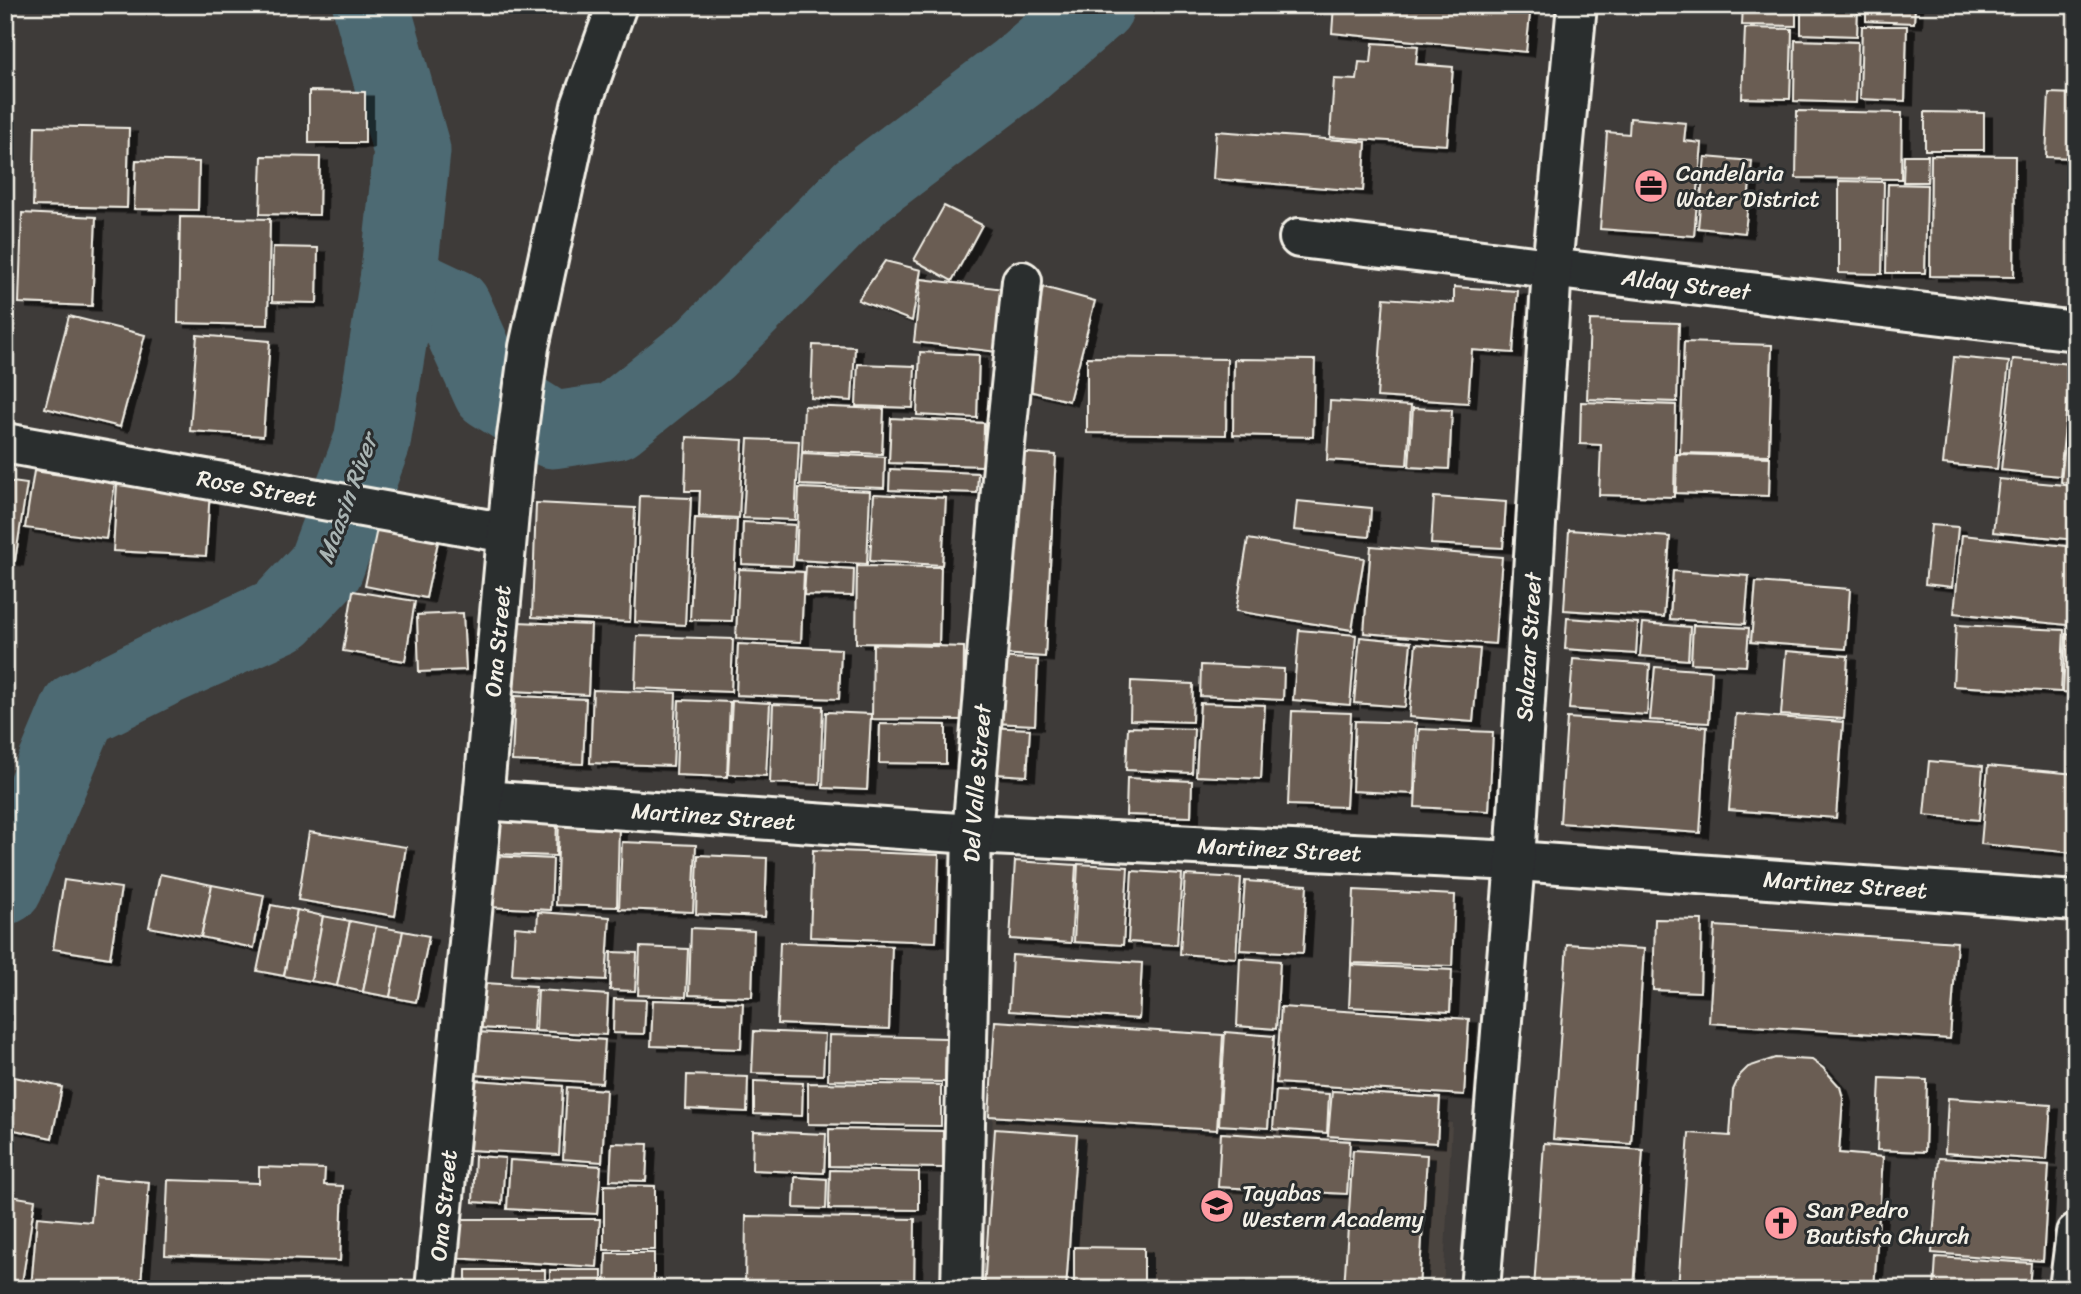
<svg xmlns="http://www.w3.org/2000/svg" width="2081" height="1294" viewBox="0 0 2081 1294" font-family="Sriracha,sans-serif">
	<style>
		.built { fill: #4c4540 }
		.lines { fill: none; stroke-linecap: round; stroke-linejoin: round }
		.river { stroke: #4e6a73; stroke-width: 77 }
		.building { fill: #6b5d52; stroke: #f4f1e8; stroke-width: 2; filter: url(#shadow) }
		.minor-casing { stroke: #f4f1e8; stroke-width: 44 }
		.minor { stroke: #2a2d2e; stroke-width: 38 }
		.labels { text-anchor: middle; stroke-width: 6; stroke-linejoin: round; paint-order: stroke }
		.poi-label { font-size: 23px; fill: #f4f1e8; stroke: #2a2d2e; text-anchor: start }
		.street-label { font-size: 23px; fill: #f4f1e8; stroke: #2a2d2e }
		.water-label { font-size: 24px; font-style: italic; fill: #a9b4b3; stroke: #2a2d2e }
	</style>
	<defs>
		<filter id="shadow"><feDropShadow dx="8" dy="4.5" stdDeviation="0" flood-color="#0009"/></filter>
	</defs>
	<rect width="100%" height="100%" fill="#3e3b39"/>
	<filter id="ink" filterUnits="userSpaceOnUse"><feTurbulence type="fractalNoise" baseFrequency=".0143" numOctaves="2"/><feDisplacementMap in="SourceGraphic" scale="14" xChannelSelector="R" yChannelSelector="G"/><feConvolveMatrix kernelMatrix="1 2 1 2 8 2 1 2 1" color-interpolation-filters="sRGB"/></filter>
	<g filter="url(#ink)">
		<polygon class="built" points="995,1092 1452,1123 1443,1289 980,1289"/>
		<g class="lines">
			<g class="river">
				<polyline points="398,281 453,307 491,391 553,430 615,421 705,349 862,190 1018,72 1096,5"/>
				<polyline points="5,886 79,710 159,670 281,615 325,568 372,442 398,281 412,151 371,5"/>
			</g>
		</g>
		<g class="building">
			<polygon points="1334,5 1531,5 1526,52 1332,33"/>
			<polygon points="1743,5 1796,5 1796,26 1742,25"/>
			<polygon points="1801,5 1858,5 1857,36 1801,34"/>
			<polygon points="1866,5 1915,5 1914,23 1866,21"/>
			<polygon points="1862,26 1907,26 1905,101 1860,99"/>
			<polygon points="1745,28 1792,29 1790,99 1742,98"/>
			<polygon points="1795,40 1858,42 1856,103 1794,101"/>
			<polygon points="1373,43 1418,46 1416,64 1453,67 1447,145 1330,137 1334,79 1357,80 1359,62 1371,63"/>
			<polygon points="309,91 365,92 365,143 309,143"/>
			<polygon points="2049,93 2076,94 2076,158 2046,157"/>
			<polygon points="1797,111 1902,113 1901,179 1796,178"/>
			<polygon points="1925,112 1984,113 1984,150 1925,150"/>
			<polygon points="1630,118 1686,123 1684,141 1702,143 1694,236 1600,229 1607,132 1629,134"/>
			<polygon points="35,126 129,128 127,208 33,206"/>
			<polygon points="1216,131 1366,142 1363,191 1213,179"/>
			<polygon points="1904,155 1928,155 1927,182 1903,182"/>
			<polygon points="1931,155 2015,156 2014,277 1930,276"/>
			<polygon points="262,156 320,157 319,215 260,214"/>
			<polygon points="1705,157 1752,161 1745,233 1698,228"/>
			<polygon points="136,160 199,162 198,210 134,209"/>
			<polygon points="1839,181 1884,182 1882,274 1839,273"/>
			<polygon points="1888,184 1927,185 1925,273 1886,273"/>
			<polygon points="944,206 982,225 952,281 914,260"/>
			<polygon points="22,213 96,217 92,306 19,303"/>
			<polygon points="180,217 270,219 268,325 178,323"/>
			<polygon points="273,247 318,248 317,303 272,302"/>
			<polygon points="885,261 921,270 912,321 858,300"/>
			<polygon points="921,279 1005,289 997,352 914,342"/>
			<polygon points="1043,287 1095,301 1069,401 1017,388"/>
			<polygon points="1454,287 1518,291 1513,353 1472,350 1468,403 1377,397 1384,298 1454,303"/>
			<polygon points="69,316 145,335 120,427 45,408"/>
			<polygon points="1590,320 1679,323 1677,402 1587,399"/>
			<polygon points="197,335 270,341 263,436 190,431"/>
			<polygon points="1684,342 1772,345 1769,455 1680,453"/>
			<polygon points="813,345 855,347 852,401 811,398"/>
			<polygon points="920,352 979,355 977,418 917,415"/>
			<polygon points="1087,357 1227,359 1226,435 1087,433"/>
			<polygon points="1954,357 2009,362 1997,469 1943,464"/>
			<polygon points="2074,357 2076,358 2076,484 2061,482"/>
			<polygon points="1234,359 1315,360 1313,437 1233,435"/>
			<polygon points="2013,359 2071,364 2060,476 2001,470"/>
			<polygon points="858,364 915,366 913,408 856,406"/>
			<polygon points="1330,401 1411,406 1407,465 1327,460"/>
			<polygon points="1581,402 1676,405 1674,497 1599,495 1601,445 1580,444"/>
			<polygon points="804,406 884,409 882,454 802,451"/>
			<polygon points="1413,408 1452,410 1449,469 1409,467"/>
			<polygon points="891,418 984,423 983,466 889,463"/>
			<polygon points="687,437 743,440 739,518 699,516 700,491 685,491"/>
			<polygon points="748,439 799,441 795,520 743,518"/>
			<polygon points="1014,452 1056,455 1045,657 1003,654"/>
			<polygon points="802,453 885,457 884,488 800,485"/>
			<polygon points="1677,454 1770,457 1769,496 1676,493"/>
			<polygon points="890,469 978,473 977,493 889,490"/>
			<polygon points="34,471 115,483 106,539 25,528"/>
			<polygon points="1999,479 2076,486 2076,540 1993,532"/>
			<polygon points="5,481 27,484 15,561 5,560"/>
			<polygon points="117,485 210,489 206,556 113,551"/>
			<polygon points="799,488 870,491 867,564 796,560"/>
			<polygon points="874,494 946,498 942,565 870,561"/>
			<polygon points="640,496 691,498 685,625 635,622"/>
			<polygon points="1434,497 1506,502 1503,548 1431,544"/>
			<polygon points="1297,501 1371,508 1369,537 1294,530"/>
			<polygon points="536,503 635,508 630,622 532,617"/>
			<polygon points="695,518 737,520 732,621 690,620"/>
			<polygon points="743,522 795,525 793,566 742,564"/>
			<polygon points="378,524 439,537 426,598 365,586"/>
			<polygon points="1931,525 1958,527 1952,587 1925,584"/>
			<polygon points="1569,530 1670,537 1664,617 1564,610"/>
			<polygon points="1962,535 2076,547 2076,626 1954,613"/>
			<polygon points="1248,539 1364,558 1352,630 1236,611"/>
			<polygon points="1371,546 1502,557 1495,644 1364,633"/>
			<polygon points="806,566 854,569 853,596 804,595"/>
			<polygon points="857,566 941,567 939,644 856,643"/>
			<polygon points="739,569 804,572 801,642 736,639"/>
			<polygon points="1673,571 1749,576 1745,624 1670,619"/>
			<polygon points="1756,582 1850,589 1846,649 1751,642"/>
			<polygon points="353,591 415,601 405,661 343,651"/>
			<polygon points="463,613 466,670 419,672 417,615"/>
			<polygon points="1567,618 1638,623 1636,654 1565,649"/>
			<polygon points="517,622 591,625 588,695 514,691"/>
			<polygon points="1643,623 1690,627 1688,660 1640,656"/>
			<polygon points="1693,625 1749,628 1746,666 1691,663"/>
			<polygon points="1956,625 2064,630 2061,692 1953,686"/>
			<polygon points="1299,630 1356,635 1350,705 1293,700"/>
			<polygon points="2066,634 2076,635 2076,693 2063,692"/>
			<polygon points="637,636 733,639 731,692 635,688"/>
			<polygon points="1360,637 1411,642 1405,707 1354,703"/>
			<polygon points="738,644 841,649 839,699 736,695"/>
			<polygon points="873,644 964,647 963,720 872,719"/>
			<polygon points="1416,644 1480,649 1473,722 1409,717"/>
			<polygon points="1786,651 1848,656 1844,719 1781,715"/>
			<polygon points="997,657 1038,660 1035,725 993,723"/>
			<polygon points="1573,659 1650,665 1647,715 1569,709"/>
			<polygon points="1201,665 1284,669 1283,700 1200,696"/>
			<polygon points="1655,667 1712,671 1709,723 1650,720"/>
			<polygon points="1131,681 1193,684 1192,722 1130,720"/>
			<polygon points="593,690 676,693 673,766 590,763"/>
			<polygon points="515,696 586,699 583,764 512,761"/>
			<polygon points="679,700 730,702 727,777 676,775"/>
			<polygon points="732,701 770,703 766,776 728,774"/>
			<polygon points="1200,703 1265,705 1261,779 1196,776"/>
			<polygon points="773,704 823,706 820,785 770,783"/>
			<polygon points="1292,711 1351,713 1346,807 1288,805"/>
			<polygon points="826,712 871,714 867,790 823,788"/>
			<polygon points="1736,714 1843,722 1836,818 1729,810"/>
			<polygon points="1567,718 1707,727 1700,833 1560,823"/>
			<polygon points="1355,721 1416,723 1414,794 1352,791"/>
			<polygon points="880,724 946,725 946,764 879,763"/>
			<polygon points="984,727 1030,729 1027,776 981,773"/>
			<polygon points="1128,727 1194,729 1192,773 1126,770"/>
			<polygon points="1419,729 1493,732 1489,811 1415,807"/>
			<polygon points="1929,761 1983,766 1979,820 1924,815"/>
			<polygon points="1988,766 2076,774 2074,853 1981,844"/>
			<polygon points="1127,778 1192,781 1191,817 1126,815"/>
			<polygon points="495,815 557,818 556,856 493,854"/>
			<polygon points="559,822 619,825 617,907 556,905"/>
			<polygon points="309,832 406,847 395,916 298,900"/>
			<polygon points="622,842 696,845 693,912 619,909"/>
			<polygon points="813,850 939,855 936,942 810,937"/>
			<polygon points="698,855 767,858 765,917 696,914"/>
			<polygon points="491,856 553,859 551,910 489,907"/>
			<polygon points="1015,861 1076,865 1071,943 1010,939"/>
			<polygon points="1078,864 1128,867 1123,945 1074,942"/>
			<polygon points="1132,871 1182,874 1177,945 1128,942"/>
			<polygon points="160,874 212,885 201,937 149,927"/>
			<polygon points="1185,875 1241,878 1236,958 1180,954"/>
			<polygon points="64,880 121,888 110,958 53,949"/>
			<polygon points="1245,881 1307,885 1303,953 1240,950"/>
			<polygon points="212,885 264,895 254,948 201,937"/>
			<polygon points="1354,890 1455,895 1452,966 1351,963"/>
			<polygon points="271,905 297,910 284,976 257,971"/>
			<polygon points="297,910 323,916 311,981 284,976"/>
			<polygon points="538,912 610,917 606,980 512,975 515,927 537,929"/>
			<polygon points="323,916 350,921 337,986 311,981"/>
			<polygon points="1655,919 1702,920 1700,992 1653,990"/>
			<polygon points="350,921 376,926 363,992 337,986"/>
			<polygon points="376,926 403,931 390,997 363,992"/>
			<polygon points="1715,926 1957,942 1950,1039 1709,1023"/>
			<polygon points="691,928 754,931 752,997 689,995"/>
			<polygon points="403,931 429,936 416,1002 390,997"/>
			<polygon points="780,942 892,946 889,1029 777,1024"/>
			<polygon points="1567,944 1644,949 1631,1144 1553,1139"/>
			<polygon points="640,947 688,949 686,997 638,995"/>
			<polygon points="611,952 637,953 635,991 610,990"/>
			<polygon points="1012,955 1142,963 1139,1019 1009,1011"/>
			<polygon points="1240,958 1280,961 1276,1029 1237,1026"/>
			<polygon points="1351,965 1452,970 1450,1012 1349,1007"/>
			<polygon points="484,983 536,986 533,1031 480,1028"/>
			<polygon points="538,990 608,995 606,1035 536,1031"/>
			<polygon points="614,999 646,1000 644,1034 613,1033"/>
			<polygon points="653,1000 743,1003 741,1049 651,1046"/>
			<polygon points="1281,1007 1469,1019 1464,1095 1276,1083"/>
			<polygon points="995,1021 1223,1035 1217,1130 989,1116"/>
			<polygon points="754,1031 825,1034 823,1075 752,1073"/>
			<polygon points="476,1032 605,1040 602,1083 474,1075"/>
			<polygon points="1225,1032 1274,1036 1268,1128 1219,1125"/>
			<polygon points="829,1035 946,1038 945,1082 828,1080"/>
			<polygon points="1775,1058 1812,1060 1823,1068 1840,1087 1843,1098 1839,1153 1883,1157 1874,1289 1678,1289 1689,1133 1730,1136 1733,1090 1740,1075 1748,1067"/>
			<polygon points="5,1075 62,1087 52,1138 5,1128"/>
			<polygon points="687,1075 748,1077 747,1112 686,1109"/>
			<polygon points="1880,1078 1927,1080 1925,1152 1877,1150"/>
			<polygon points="474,1080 563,1086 559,1155 470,1150"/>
			<polygon points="754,1081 803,1083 802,1116 754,1114"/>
			<polygon points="808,1083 941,1085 941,1126 808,1124"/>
			<polygon points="567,1087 606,1090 602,1162 563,1159"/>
			<polygon points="1276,1091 1329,1094 1327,1133 1273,1129"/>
			<polygon points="1332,1091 1440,1098 1437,1143 1328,1136"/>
			<polygon points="1948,1098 2051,1105 2047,1160 1945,1153"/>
			<polygon points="829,1129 943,1131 943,1168 829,1166"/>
			<polygon points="995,1129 1077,1135 1066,1289 984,1289"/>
			<polygon points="753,1131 826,1134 824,1173 752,1170"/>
			<polygon points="1221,1133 1350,1141 1347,1194 1218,1187"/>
			<polygon points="612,1143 648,1144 646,1181 610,1180"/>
			<polygon points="1544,1143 1643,1150 1634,1289 1534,1289"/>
			<polygon points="1353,1150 1427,1155 1419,1289 1344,1289"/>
			<polygon points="475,1156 505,1158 502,1204 473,1202"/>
			<polygon points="1939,1158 2049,1165 2043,1261 1932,1253"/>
			<polygon points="510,1160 601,1166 597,1214 507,1209"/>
			<polygon points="259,1167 325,1169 324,1185 343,1186 340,1261 165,1255 168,1180 259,1183"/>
			<polygon points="830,1170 919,1172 919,1210 829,1209"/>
			<polygon points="95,1177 149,1182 141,1284 124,1282 124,1289 31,1289 37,1217 91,1222"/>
			<polygon points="795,1177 827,1179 826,1209 794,1208"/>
			<polygon points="604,1185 655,1186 655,1250 604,1250"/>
			<polygon points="5,1195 35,1200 21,1289 5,1289"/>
			<polygon points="746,1216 915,1219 914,1289 745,1289"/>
			<polygon points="456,1219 600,1219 597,1267 453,1258"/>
			<polygon points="1074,1247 1144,1248 1144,1289 1074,1289"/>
			<polygon points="606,1253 654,1253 654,1289 605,1289"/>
			<polygon points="1936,1257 2031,1263 2029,1289 1934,1289"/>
			<rect x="466" y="1270" width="79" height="19"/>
			<rect x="550" y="1270" width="52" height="19"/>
			<polygon points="689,1280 740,1281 740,1289 689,1289"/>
		</g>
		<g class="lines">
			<g class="minor-casing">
				<g id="minor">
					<path id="s1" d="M1299,238l777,93"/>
					<path id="s2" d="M5,443l502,90"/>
					<path id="s3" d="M483,800l489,34 543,27 561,40"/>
					<path id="s4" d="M435,1289l48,-489 31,-341 15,-112 52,-241 36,-101"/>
					<path id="s5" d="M961,1289l11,-455 32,-380 18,-173"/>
					<path id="s6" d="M1480,1289l35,-428 37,-593 25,-263"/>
					<polyline points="2069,1289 2076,1233"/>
				</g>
			</g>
			<use href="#minor" class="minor"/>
		</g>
	</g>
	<defs>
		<g id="office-disc" transform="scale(1.75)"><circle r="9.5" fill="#ff9aa2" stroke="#2a2d2e"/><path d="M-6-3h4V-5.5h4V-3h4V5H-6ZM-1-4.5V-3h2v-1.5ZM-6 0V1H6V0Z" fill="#111"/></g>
		<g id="school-disc" transform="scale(1.75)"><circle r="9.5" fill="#ff9aa2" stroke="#2a2d2e"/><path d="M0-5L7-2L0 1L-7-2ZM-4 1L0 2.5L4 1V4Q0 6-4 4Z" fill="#111"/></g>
		<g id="church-disc" transform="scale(1.75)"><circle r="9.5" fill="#ff9aa2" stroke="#2a2d2e"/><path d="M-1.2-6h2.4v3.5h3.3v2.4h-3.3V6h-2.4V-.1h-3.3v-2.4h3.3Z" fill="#111"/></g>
	</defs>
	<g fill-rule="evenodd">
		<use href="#office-disc" x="1651" y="186"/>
		<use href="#school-disc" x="1217" y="1206"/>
		<use href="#church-disc" x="1781" y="1223"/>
	</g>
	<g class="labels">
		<g class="poi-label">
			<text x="1676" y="181">Candelaria<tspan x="1676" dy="26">Water District</tspan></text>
			<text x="1242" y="1201">Tayabas<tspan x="1242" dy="26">Western Academy</tspan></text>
			<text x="1806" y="1218">San Pedro<tspan x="1806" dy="26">Bautista Church</tspan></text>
		</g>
		<g class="street-label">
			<text dy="8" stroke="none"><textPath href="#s1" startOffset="390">Alday Street</textPath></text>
			<text dy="8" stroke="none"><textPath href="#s2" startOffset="256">Rose Street</textPath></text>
			<text dy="8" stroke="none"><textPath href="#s4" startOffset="651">Ona Street</textPath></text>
			<text dy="8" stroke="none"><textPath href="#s6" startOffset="644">Salazar Street</textPath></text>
			<text dy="8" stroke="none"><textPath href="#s5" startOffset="506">Del Valle Street</textPath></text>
			<text dy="8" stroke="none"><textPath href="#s3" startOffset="231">Martinez Street</textPath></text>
			<text dy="8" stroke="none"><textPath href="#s3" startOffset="798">Martinez Street</textPath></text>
			<text dy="8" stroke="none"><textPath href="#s3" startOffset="1365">Martinez Street</textPath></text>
			<text dy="8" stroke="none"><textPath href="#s4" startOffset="84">Ona Street</textPath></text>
		</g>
		<g class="water-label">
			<text transform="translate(347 499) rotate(-70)" y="8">Maasin River</text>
		</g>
	</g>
	<rect width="2081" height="1294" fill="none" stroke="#2a2d2e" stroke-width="28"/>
	<rect x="14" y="14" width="2053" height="1266" fill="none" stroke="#f4f1e8" stroke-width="2.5" filter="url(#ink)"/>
</svg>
